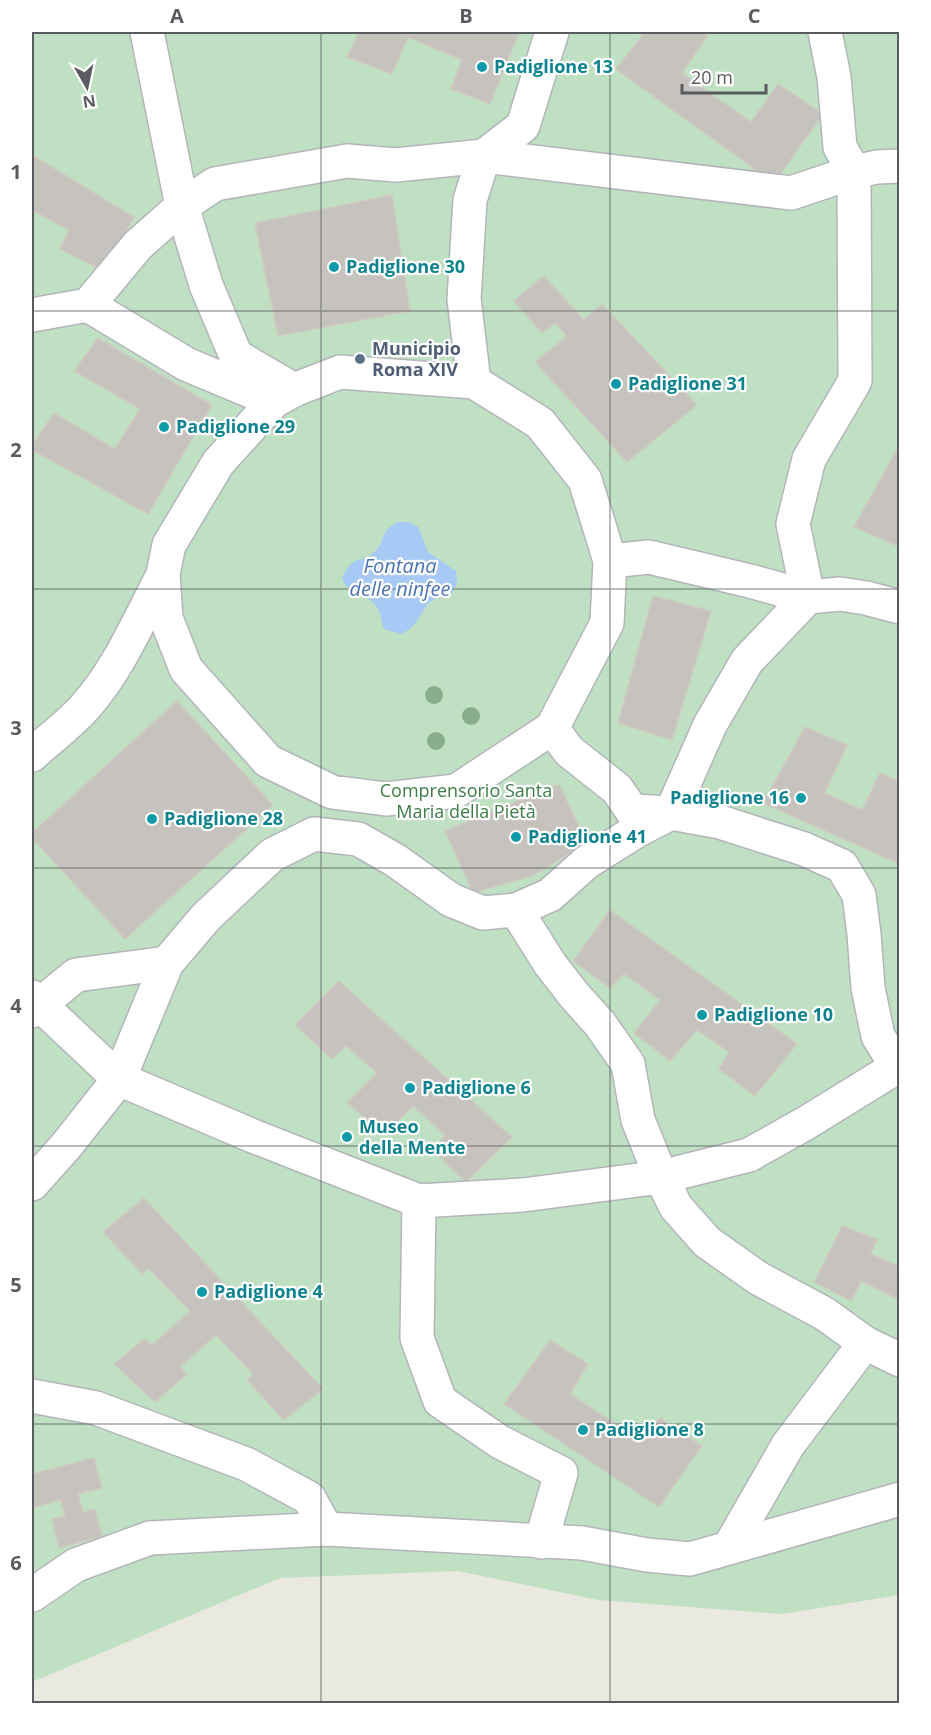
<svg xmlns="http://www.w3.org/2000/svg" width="931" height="1735" viewBox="0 0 931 1735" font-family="'Open Sans',sans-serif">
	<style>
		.green { fill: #bfe0c2 }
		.water { fill: #a6caf5 }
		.building { fill: #c6c3be; stroke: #cecbc0; stroke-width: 1.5 }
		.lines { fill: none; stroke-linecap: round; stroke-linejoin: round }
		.minor-casing { stroke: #b3b5ba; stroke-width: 36 }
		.minor { stroke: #fff; stroke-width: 33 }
		.tree { fill: #8aad8b }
		.grid { fill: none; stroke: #595b60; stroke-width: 1.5; stroke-opacity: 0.55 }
		.culture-dot { fill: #0f9aa8; stroke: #fff; stroke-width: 2 }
		.service-dot { fill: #5c6f8a; stroke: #fff; stroke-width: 2 }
		.labels { text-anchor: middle; stroke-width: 4.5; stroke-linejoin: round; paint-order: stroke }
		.culture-label { font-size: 18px; font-weight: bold; fill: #0d838f; stroke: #fff; text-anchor: start }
		.service-label { font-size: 18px; font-weight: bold; fill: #4e5e75; stroke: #fff; text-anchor: start }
		.park-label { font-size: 18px; fill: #3c7c46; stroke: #fff }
		.water-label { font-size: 20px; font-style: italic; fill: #4c74b4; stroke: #fff }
		.neatline { fill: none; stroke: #595b60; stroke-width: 2 }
		.grid-label { font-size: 20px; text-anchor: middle; font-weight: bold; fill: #595b60 }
	</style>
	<rect width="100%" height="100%" fill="#eae9e0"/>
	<polygon class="green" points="32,32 899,32 899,1595 782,1614 598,1600 458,1571 280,1578 32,1682"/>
	<path class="water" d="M397,522h11l10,5 10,25 28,19 1,13 -7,12c-33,1 -23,27 -49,38l-17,-5c-3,-7 -3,-17 -8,-23 -9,-13 -25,-8 -34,-27 10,-27 21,-13 35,-30 10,-11 1,-15 20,-27z"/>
	<g class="building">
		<polygon points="359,32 516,32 519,33 490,104 451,89 462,60 408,37 392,74 347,57"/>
		<polygon points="645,32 703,32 708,35 682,73 751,122 778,84 823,114 774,183 616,69"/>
		<polygon points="32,155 134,217 104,271 60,249 69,230 32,210"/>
		<polygon points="392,195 410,311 278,336 255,223"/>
		<polygon points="544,276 584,320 602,304 697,405 627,462 535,362 567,336 555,323 542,333 514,301"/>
		<polygon points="98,338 212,405 148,514 32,450 32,445 54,413 115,449 140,409 74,371"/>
		<polygon points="896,451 900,452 900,547 854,527"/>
		<polygon points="653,596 711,611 672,740 618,723"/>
		<polygon points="177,701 273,805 125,939 32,838 32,833"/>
		<polygon points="805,727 847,745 825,793 862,810 880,773 900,782 900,864 763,803"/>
		<polygon points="559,784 587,843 534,875 473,893 445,831"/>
		<polygon points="610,910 797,1044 755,1096 719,1069 729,1052 697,1030 670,1061 634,1033 660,1000 624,974 610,988 573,961"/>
		<polygon points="339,981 512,1137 466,1182 432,1150 445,1135 413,1106 385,1134 347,1103 377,1073 346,1046 332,1059 295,1025"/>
		<polygon points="144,1198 323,1389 284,1420 247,1380 253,1374 216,1335 180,1367 187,1374 155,1402 114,1364 144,1339 152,1345 190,1311 149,1269 142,1274 103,1232"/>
		<polygon points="842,1226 877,1239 871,1254 900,1267 900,1300 861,1281 851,1301 814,1282"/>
		<polygon points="550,1340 588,1364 570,1394 641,1441 660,1418 702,1446 659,1507 504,1404"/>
		<polygon points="94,1458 102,1488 78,1494 83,1512 95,1509 102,1536 59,1548 52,1519 65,1516 61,1500 32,1508 32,1474"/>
	</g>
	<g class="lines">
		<g class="minor-casing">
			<g id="minor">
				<polyline points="147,32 182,206 206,285 236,356 294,390"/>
				<polyline points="88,305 186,364 274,401"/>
				<polyline points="32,315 88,305 138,245 182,206 215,184 347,161 396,165 484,156 791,193 854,172 877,167 900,166"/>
				<polygon points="340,372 474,382 540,423 585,480 610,561 607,623 552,728 456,791 386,799 332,792 268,761 186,669 166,618 163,574 169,545 218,463 274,401 294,390"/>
				<polyline points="474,382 464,299 470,200 484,156 523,126 552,32"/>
				<polyline points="610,561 649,557 750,581 808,597 793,524 809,459 855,381 854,172 840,147 834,77 825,32"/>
				<polyline points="552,728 569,751 617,789 632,811 671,813 720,822 804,849 842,866 859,895 864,934 868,988 878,1036 897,1067 900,1068"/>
				<path d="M32,755c15,-14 39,-32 52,-47 34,-37 55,-88 79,-133"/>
				<polyline points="516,910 550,964 574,995 600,1024 628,1064 638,1120 661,1177 676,1207 707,1242 758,1278 825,1314 865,1343 900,1360"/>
				<polyline points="32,997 119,1079 253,1136 419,1201 523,1195 661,1177 749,1155 806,1123 900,1065"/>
				<polyline points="32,1011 76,975 167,963 206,917 272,855 314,834 358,839 395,860 451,900 483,913 516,910 550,895 587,862 638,830 671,813 710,725 747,661 808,597 840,594 866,598 900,607"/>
				<polyline points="32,1184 66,1146 119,1079 167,963"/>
				<polyline points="419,1201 417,1338 440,1401 500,1442 561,1473 541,1542"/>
				<polyline points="32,1396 96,1408 246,1464 309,1498 326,1529"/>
				<polyline points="730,1546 788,1445 865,1343"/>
				<polyline points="32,1595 76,1565 150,1538 326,1529 582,1543 647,1555 690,1559 900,1499"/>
			</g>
		</g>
		<use href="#minor" class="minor"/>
	</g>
	<g class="tree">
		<circle cx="434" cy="695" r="9"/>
		<circle cx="471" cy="716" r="9"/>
		<circle cx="436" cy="741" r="9"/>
	</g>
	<path class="grid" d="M321,32v1672M610,32v1672M32,311h868M32,589h868M32,868h868M32,1146h868M32,1424h868"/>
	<g class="culture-dot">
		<circle cx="482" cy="67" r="6"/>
		<circle cx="334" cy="267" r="6"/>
		<circle cx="616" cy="384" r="6"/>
		<circle cx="164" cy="427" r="6"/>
		<circle cx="801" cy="798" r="6"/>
		<circle cx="152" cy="819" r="6"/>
		<circle cx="516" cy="837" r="6"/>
		<circle cx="702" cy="1015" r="6"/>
		<circle cx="410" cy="1088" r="6"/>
		<circle cx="347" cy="1137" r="6"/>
		<circle cx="202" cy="1292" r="6"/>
		<circle cx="583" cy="1430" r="6"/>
	</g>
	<circle class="service-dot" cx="360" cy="359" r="6"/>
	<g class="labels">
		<g class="culture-label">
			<text x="494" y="73">Padiglione 13</text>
			<text x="346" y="273">Padiglione 30</text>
			<text x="628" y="390">Padiglione 31</text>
			<text x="176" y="433">Padiglione 29</text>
			<text x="789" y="804" text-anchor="end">Padiglione 16</text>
			<text x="164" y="825">Padiglione 28</text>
			<text x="528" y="843">Padiglione 41</text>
			<text x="714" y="1021">Padiglione 10</text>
			<text x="422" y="1094">Padiglione 6</text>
			<text x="359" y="1133">Museo<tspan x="359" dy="21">della Mente</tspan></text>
			<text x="214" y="1298">Padiglione 4</text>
			<text x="595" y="1436">Padiglione 8</text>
		</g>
		<g class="service-label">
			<text x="372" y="355">Municipio<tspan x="372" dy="21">Roma XIV</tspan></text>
		</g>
		<g class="park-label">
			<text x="466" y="797">Comprensorio Santa<tspan x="466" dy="21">Maria della Pietà</tspan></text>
		</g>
		<g class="water-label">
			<text x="400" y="573">Fontana<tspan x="400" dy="23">delle ninfee</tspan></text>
		</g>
	</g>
	<rect width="931" height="1735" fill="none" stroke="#ffffff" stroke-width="66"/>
	<g transform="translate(87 87) rotate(171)" stroke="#ffffff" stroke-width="4.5" paint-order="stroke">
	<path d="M0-4.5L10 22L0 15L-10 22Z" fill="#595b60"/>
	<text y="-9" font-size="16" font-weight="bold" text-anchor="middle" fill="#595b60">N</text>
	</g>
	<path d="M682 84v9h84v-9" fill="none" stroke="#595b60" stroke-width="3"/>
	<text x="691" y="84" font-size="18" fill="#595b60" stroke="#ffffff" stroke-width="4.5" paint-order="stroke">20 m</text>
	<rect x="33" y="33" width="865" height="1669" class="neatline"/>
	<g class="grid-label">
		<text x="177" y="23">A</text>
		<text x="466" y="23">B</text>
		<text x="754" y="23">C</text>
		<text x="16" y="179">1</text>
		<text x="16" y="457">2</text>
		<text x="16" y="735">3</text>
		<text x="16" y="1013">4</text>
		<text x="16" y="1292">5</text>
		<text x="16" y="1570">6</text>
	</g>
</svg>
